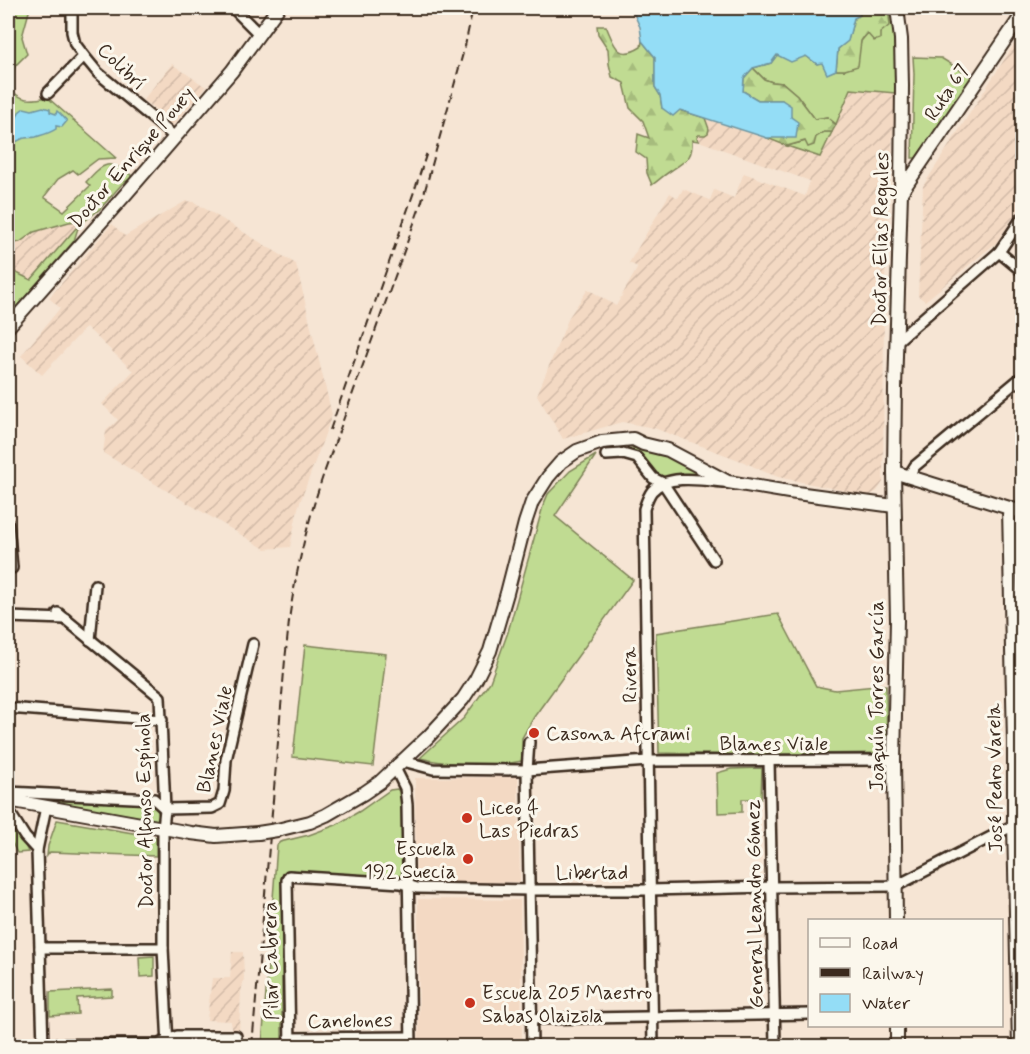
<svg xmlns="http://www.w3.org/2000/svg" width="1030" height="1054" viewBox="0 0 1030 1054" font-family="Mynerve,sans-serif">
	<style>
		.built { fill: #f3d9c3 }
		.industrial { fill: url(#industrial-furrows) }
		.grass { fill: #c0db92; stroke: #7e8258; stroke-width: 1.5 }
		.forest { fill: url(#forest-firs); stroke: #7e8258; stroke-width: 1.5 }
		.water { fill: #94ddf6; stroke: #7095a0; stroke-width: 1.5 }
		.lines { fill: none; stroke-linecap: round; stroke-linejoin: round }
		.street-casing { stroke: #3b2a1e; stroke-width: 14 }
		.secondary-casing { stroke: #3b2a1e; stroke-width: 16 }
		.street { stroke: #fbf7ec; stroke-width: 9 }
		.secondary { stroke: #fbf7ec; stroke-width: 12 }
		.rail { stroke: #3b2a1e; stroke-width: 2; stroke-dasharray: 9 4.5; stroke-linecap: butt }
		.secondary-bridge-casing { stroke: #3b2a1e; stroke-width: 16; stroke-linecap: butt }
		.secondary-bridge { stroke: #fbf7ec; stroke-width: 12 }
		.poi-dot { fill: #c8321e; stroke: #fbf7ec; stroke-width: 2 }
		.labels { text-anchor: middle; stroke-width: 6; stroke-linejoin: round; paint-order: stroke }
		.street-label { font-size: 20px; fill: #3b2a1e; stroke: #fbf7ec }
		.poi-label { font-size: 20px; fill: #3b2a1e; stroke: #fbf7ec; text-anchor: start }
	</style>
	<defs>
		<pattern id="industrial-furrows" width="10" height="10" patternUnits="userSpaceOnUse" patternTransform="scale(1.5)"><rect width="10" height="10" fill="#f3d9c3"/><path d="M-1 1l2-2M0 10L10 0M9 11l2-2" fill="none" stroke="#d1baa7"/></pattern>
		<pattern id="forest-firs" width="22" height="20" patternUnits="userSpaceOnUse" patternTransform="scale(1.5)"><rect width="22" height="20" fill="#c0db92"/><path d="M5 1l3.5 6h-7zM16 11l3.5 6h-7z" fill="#a6bc7d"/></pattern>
	</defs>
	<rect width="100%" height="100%" fill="#f6e5d4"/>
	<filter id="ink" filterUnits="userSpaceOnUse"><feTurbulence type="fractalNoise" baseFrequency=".0167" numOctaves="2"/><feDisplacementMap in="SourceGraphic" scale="12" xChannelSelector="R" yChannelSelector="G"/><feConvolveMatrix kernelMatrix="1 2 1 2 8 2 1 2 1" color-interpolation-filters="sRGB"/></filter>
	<g filter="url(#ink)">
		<g class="built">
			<polygon points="518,777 520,882 416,883 415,778"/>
			<polygon points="418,899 520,900 522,1046 419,1046"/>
		</g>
		<g class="industrial">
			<polygon points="1022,32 1022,204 996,243 925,301 918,296 923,186"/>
			<polygon points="172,64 206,87 169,130 158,121 162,114 143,100"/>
			<polygon points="851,88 895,93 884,299 883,482 877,491 869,496 778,477 765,472 744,462 654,428 622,422 563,439 537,395 569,317 588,289 616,306 638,267 629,263 670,193 678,198 683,189 710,200 714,190 734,198 744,173 805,196 810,181 699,141 696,138 698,134 705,135 709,128 705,118 820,157 832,132"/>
			<polygon points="186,201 194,202 296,264 332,415 298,508 290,547 265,549 103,453 106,431 118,420 102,404 133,371 86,327 42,375 21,356 60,308 49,298 112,224 125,236"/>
			<polygon points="86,220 78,228 76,228 31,280 9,279 8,281 8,243 20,242 34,232 69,222"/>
			<polygon points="232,952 243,952 244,979 241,992 239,1032 232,1032 231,1021 207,1020 212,978 230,978"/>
		</g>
		<g class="grass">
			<path d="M8,8h22l-8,29 5,17 -12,12 -6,22c12,13 21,13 38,9l69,61 -18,1 -20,15 -5,-4 -15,9 -14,18 20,14 26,-25 -4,-4c18,-20 23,-23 45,-7v3l-9,6 -22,25 -14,11 -17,2 -35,10 -14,10 -12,2z"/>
			<polygon points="888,8 892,8 895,42 895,93 851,89 836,124 827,117 815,119 797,95 783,83 772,82 764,79 753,68 771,63 777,55 806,56 817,64 822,62 827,73 836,70 845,70 859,51 861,41 868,33 880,33 890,15"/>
			<polygon points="913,57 941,58 972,77 916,158 912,158 914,74"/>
			<polygon points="824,132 832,132 820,157 787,146 806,141"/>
			<polygon points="76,228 78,228 74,241 18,305 10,314 8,315 8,281 13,271 31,280"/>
			<path d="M633,448c27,2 42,12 67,24l1,3 -38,3 -8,-4 -11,-14 -34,-10z"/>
			<path d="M596,455l-41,61 78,64 -99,137 -12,21v23c-29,6 -74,4 -102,-3l44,-40 26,-36 18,-50 35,-126 5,-12 22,-23z"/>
			<polygon points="778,614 816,686 835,690 886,685 887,749 882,753 744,755 659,753 656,633"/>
			<polygon points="305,645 386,654 373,766 293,757"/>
			<polygon points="762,768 761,799 742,799 742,812 718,813 717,773 731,769"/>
			<polygon points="397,789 401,793 402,801 402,874 396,878 288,871 285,872 282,876 282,1046 262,1046 277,845 280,842 309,835 336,825 360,811 390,790"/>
			<polygon points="8,797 156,803 159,815 158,819 156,821"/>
			<polygon points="57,820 156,837 156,856 50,852 47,856 48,846"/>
			<polygon points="8,822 24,843 28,852 17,853 11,841 8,842"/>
			<polygon points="154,956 154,976 140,977 139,957"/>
			<polygon points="112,989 112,996 77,998 78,1014 50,1016 50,992"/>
		</g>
		<g class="forest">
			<polygon points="858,8 888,8 890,25 880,33 880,39 874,41 867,33 861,41 858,66 845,70 836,70 838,49 848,40 854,18 860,15"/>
			<path d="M597,26h9c8,18 11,36 35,21l1,-6 13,16v30l5,8 2,13 17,2 26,8 4,11 -1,4 -3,2h-7l-1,3 2,3 -7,-1c1,19 -6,20 -20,30 -7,4 -13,10 -20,15l-5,-12 -1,-14 -10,-7 2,-18 11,4 -6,-17 -13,-13 -6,-25 -12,-6 -3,-13 -1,-15 -10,-15z"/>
			<polygon points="753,68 764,79 772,82 783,83 797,95 815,119 827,117 836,125 832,132 824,132 816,137 814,145 808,147 805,141 787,146 767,138 791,117 782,100 758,100 743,91 744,78"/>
		</g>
		<g class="water">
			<polygon points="628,8 858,8 860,15 854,18 848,41 838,49 836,70 827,74 822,63 817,64 806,56 791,62 777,55 771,63 753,68 744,78 743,91 758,100 782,100 791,106 791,117 798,122 796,138 767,138 680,110 673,116 662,108 660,95 655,87 655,57 642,41 640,27 634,14"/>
			<path d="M43,107l7,2v3l6,2 1,-3c4,3 7,7 10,10l-5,6 -6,-1v3c-6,4 -14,6 -20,8 -4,1 -7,0 -11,1 -3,0 -6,3 -10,4 -9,-10 1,-20 4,-30l5,-4 8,2z"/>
		</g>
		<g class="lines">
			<g class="street-casing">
				<g id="street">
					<polyline points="72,8 72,32 75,44 84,56 98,73 175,137"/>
					<polyline points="233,8 259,34"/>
					<polyline points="48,93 84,56"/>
					<polyline points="999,252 1022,271"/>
					<polyline points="897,341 999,252 1022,218"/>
					<polyline points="606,455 623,454 637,458 653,478 663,483 714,560"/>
					<polyline points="908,477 915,466 1022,377"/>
					<polyline points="8,524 12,568"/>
					<polyline points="58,613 160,697 165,809 163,828 163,948 168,1046"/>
					<polyline points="8,617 66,619"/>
					<polyline points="90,640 95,585"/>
					<polyline points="8,708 162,720"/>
					<polyline points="529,742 527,770 532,1046"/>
					<polyline points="403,761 433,769 527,770 648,761 894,760"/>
					<polyline points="769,761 775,1046"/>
					<polyline points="395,768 405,788 407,805 411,1046"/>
					<polyline points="8,792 154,799 165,809 212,808 220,804 224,791 226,760 253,644"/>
					<polyline points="8,810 25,837 37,850"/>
					<polyline points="40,948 163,948"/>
					<polyline points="532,1019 810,1014"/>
					<polyline points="289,1038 410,1037"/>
					<polyline points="8,1045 159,1044 177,1036 236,1036"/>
					<polyline points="43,1046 37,850 46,807"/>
					<polyline points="290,1046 287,880 289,876 401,883 417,888 530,890 650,890 772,887 896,886 1014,825 1022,828"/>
					<path d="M653,1046l-9,-537c2,-6 4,-13 8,-18 15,-17 50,-11 71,-9"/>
				</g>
			</g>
			<g class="secondary-casing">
				<g id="secondary">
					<polyline points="902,191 1022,15"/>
					<polyline points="8,327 125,195 232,71 278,8"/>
					<polyline points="894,472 1022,512"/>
					<polyline points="1009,508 1014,743 1014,825 1019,1046"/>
					<polyline points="8,800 191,833 216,836 258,833"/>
					<polyline points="277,830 310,822 326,815 364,793 380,782 428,737 463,699 476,679 490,651 507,593 525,523 532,502 548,477 561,462 577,451 602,442 633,439 643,444 668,450 728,482 789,492 894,506"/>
					<polyline points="896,920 894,760 897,620 894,472 895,389 901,192 902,86 901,39 897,8"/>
					<polyline points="897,1026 897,1046"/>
				</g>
			</g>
			<use href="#street" class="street"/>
			<use href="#secondary" class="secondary"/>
			<g class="rail">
				<polyline points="330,430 416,186 427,152"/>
				<path d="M252,1046l33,-386c2,-16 3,-31 5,-47 7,-46 18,-93 33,-137l99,-275 43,-155 8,-38"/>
			</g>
			<g class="secondary-bridge-casing">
				<polyline id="secondary-bridge" points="258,833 277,830"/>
			</g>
			<use href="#secondary-bridge" class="secondary-bridge"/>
		</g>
	</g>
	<g class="poi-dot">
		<circle cx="534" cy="733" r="6"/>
		<circle cx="467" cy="818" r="6"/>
		<circle cx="468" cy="859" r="6"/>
		<circle cx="470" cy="1003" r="6"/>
	</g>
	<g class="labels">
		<g class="street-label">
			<text transform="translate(122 66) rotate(44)" y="7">Colibrí</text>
			<text transform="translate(946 92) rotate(-56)" y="7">Ruta 67</text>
			<text transform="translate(131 157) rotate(-49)" y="7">Doctor Enrique Pouey</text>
			<text transform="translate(880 239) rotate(-89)" y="7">Doctor Elías Regules</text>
			<text transform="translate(629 675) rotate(-91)" y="7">Rivera</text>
			<text transform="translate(876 696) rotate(-90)" y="7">Joaquín Torres García</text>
			<text transform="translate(214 739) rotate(-78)" y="7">Blanes Viale</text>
			<text x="774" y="750">Blanes Viale</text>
			<text transform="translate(994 778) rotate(-91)" y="7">José Pedro Varela</text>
			<text transform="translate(144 811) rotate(-91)" y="7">Doctor Alfonso Espínola</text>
			<text x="592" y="879">Libertad</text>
			<text transform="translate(754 904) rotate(-91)" y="7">General Leandro Gómez</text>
			<text transform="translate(270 961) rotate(-91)" y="7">Pilar Cabrera</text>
			<text transform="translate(350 1020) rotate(-1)" y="7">Canelones</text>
		</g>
		<g class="poi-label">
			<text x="546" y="740">Casona Afcrami</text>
			<text x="479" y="814">Liceo 4<tspan x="479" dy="23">Las Piedras</tspan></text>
			<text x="456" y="855" text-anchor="end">Escuela<tspan x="456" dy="23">192 Suecia</tspan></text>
			<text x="482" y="999">Escuela 205 Maestro<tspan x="482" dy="23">Sabas Olaizola</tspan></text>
		</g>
	</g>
	<rect width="1030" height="1054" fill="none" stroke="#fbf7ec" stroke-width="30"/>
	<rect x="15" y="15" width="1000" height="1024" fill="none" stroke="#3b2a1e" stroke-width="2" filter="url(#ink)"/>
	<rect x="808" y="919" width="195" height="108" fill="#fbf7ec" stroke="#aea59a" stroke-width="1.5"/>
	<rect x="820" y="938" width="30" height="9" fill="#fbf7ec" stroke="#aea59a" stroke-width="1.5"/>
	<text x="862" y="949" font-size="18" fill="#3b2a1e">Road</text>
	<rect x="820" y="968" width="30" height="9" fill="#3b2a1e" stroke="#aea59a" stroke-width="1.5"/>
	<text x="862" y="979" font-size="18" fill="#3b2a1e">Railway</text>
	<rect x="820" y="994" width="30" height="18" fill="#94ddf6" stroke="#aea59a" stroke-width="1.5"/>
	<text x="862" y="1009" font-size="18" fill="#3b2a1e">Water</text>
</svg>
